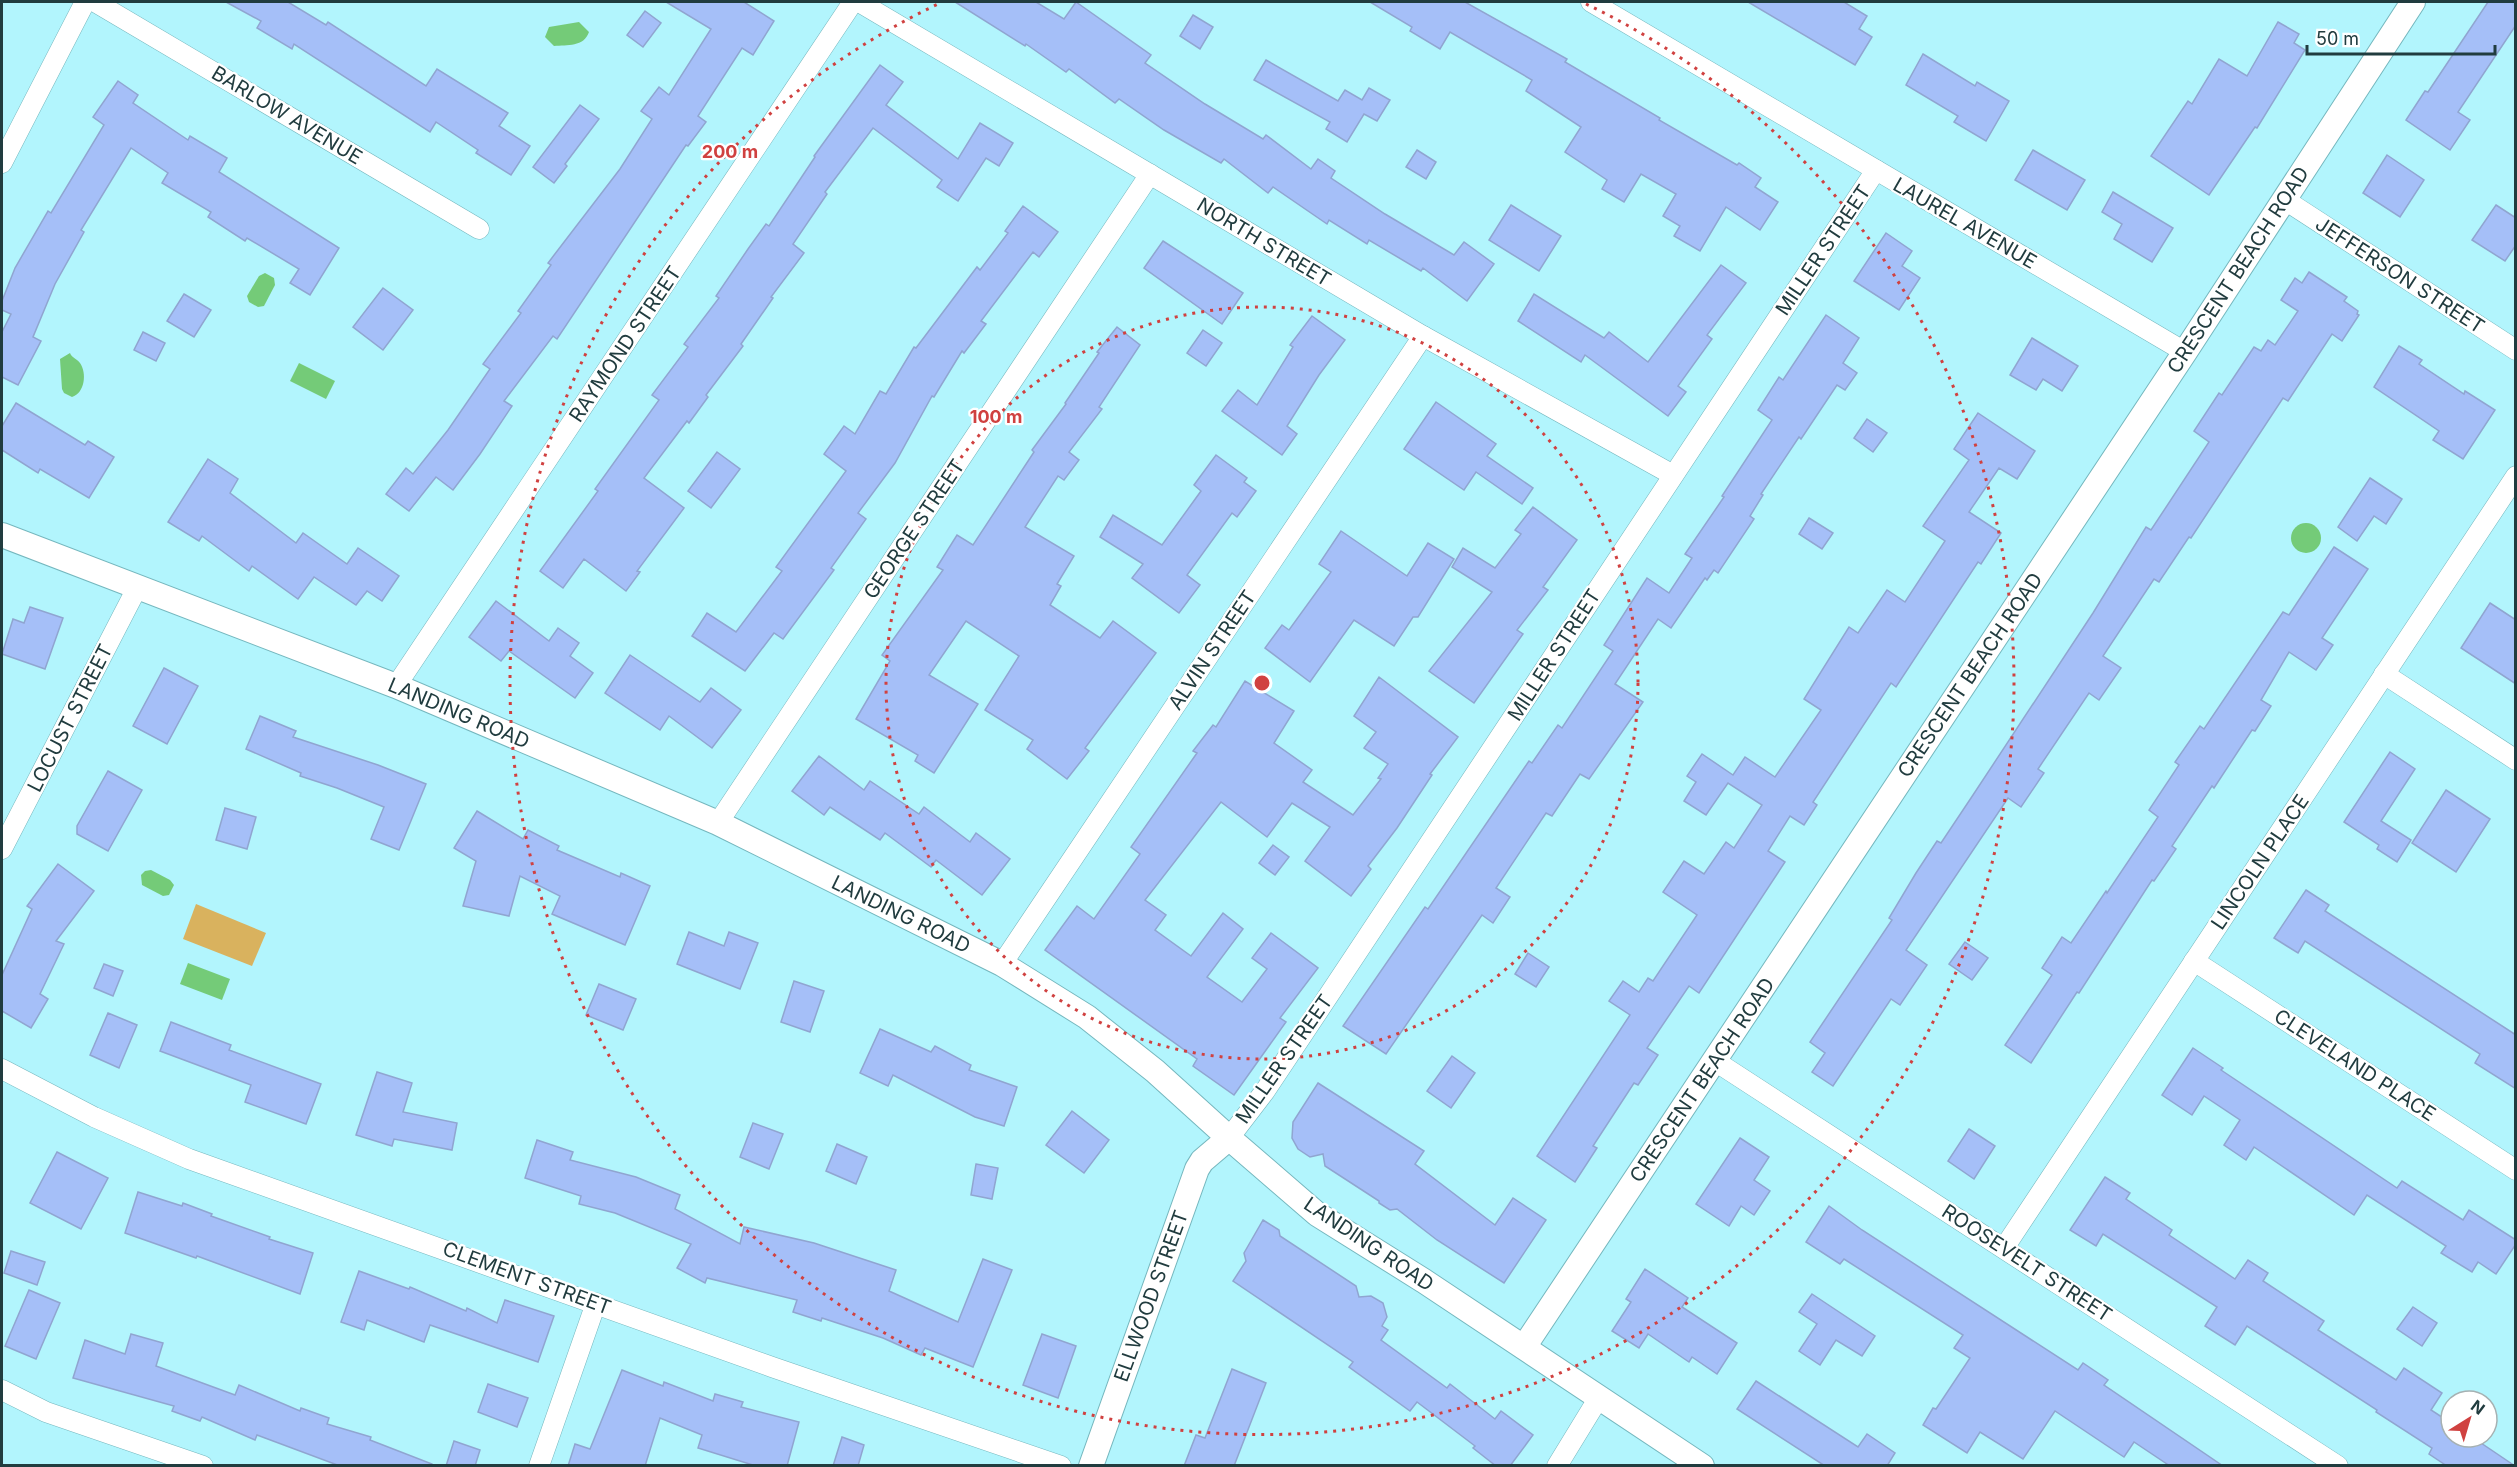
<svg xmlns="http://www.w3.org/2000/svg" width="2517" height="1467" viewBox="0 0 2517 1467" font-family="Inter,sans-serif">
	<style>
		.green { fill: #d9b25e }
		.water { fill: #74cb78 }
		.building { fill: #a5bff8; stroke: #90a5d0; stroke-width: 1.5 }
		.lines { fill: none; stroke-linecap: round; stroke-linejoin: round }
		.minor-casing { stroke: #75b7be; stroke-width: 21 }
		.tertiary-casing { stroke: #75b7be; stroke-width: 26 }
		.minor { stroke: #fff; stroke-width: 20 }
		.tertiary { stroke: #fff; stroke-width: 24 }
		.ring { fill: none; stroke: #d04140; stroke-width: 3; stroke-dasharray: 3 6 }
		.labels { text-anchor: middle; stroke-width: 4.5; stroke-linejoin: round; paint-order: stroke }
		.street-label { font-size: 20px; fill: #213c3f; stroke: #fff }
		.centre { fill: #d04140; stroke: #fff; stroke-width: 3 }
		.ring-label { font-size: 18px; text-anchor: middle; font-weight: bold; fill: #d04140; stroke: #fff; stroke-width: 4.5; stroke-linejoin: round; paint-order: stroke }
	</style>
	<rect width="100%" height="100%" fill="#b2f5fd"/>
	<polygon class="green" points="196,904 266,933 252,966 183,939"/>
	<g class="water">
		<path d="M579,22l10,10c-5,15 -22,13 -35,14l-9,-9 4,-10z"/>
		<polygon points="265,273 274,278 275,285 264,306 258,307 249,302 247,296 259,276"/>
		<path d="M70,353c2,5 6,5 10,10 7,10 5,30 -8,34l-8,-4 -2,-4 -2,-30z"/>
		<polygon points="299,363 335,381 326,399 290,381"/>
		<circle cx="2306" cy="538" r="15"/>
		<polygon points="151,870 170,880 174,885 169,895 163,896 142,885 141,875 145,871"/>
		<polygon points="188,963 230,979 222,1000 180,984"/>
	</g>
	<g class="building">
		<polygon points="226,2 288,2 326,25 328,22 426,86 437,69 508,113 499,126 530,146 511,175 476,153 478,150 436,122 430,132 294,44 292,49 257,28 261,21"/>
		<polygon points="666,2 744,2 774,21 753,55 742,48 698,116 706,122 688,146 686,145 557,339 553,336 504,401 512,406 480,454 453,490 436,477 409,511 386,494 406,468 413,474 448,430 490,369 483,364 521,313 518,311 551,265 548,263 620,169 652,119 641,111 659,87 669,95 711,29"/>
		<polygon points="955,2 1036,2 1064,19 1076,2 1151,55 1145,63 1205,104 1263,139 1266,135 1311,169 1318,159 1335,171 1331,178 1385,214 1454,255 1464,242 1494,264 1467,301 1423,268 1421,271 1369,240 1367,244 1329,220 1327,224 1273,187 1268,193 1224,159 1221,163 1164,130 1119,99 1115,103 1069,69 1066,72 1026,44 1025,46"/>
		<polygon points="1370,2 1465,2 1567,59 1565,62 1660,118 1659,120 1737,165 1739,163 1761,178 1755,187 1778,202 1760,230 1726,207 1700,251 1674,236 1680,226 1663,216 1676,194 1641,174 1624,202 1602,189 1607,180 1565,152 1581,127 1526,91 1532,80 1450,32 1440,49 1410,31 1412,27"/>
		<polygon points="1748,2 1844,2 1867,16 1859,29 1872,37 1855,65"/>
		<polygon points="2488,2 2516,2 2516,25 2458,112 2470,120 2450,150 2406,120 2425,91 2428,92"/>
		<polygon points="645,11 661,23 643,47 627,35"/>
		<polygon points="1193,15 1213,27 1200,49 1180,36"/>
		<polygon points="2278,22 2299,34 2294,43 2305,50 2257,128 2255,127 2209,195 2151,156 2188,101 2192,104 2219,59 2247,76"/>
		<polygon points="1923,54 1975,86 1977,82 2009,101 1986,141 1954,122 1958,116 1906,85"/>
		<polygon points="1266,60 1338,101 1345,90 1362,100 1369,88 1390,100 1377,121 1364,114 1347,142 1326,129 1330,122 1254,80"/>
		<polygon points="880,65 903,82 886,105 958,159 980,123 1013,143 999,166 986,158 958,201 937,187 942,180 873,128 825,192 827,194 793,244 804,253 771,297 773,298 741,344 743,346 706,395 708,397 689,423 687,421 644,478 684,508 637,571 640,572 626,591 584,559 563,588 540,571 598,491 595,489 659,400 652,395 688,347 684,344 719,298 716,296 748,249 766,224 769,226 815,157 814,156"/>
		<polygon points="118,81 138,95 133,103 188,140 190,136 227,158 219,172 339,248 310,295 290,283 299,269 247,238 245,241 208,217 211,212 162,183 168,173 131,148 81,230 84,232 55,284 33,337 41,341 18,385 2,377 2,332 11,314 2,310 2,301 15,268 48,211 51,213 104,125 93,117"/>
		<polygon points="580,105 599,119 565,164 567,166 554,183 533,167"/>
		<polygon points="1417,150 1436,162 1426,179 1406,167"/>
		<polygon points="2033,150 2085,180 2067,210 2015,180"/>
		<polygon points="2387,155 2424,180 2400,217 2363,193"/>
		<polygon points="2113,192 2173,228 2152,262 2114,239 2122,224 2102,212"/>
		<polygon points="1511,205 1561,236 1539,271 1489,240"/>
		<polygon points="2496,205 2516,218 2516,245 2505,261 2472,240"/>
		<polygon points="1023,206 1058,232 1039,257 1033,252 981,321 986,324 964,353 962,351 934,397 932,396 895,463 858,513 866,519 831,568 834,570 783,639 774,633 745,671 692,636 707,613 736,632 782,571 776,567 846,471 824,454 844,426 855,434 880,391 886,394 914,347 916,348 977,267 980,270 1008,233 1005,231"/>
		<polygon points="1886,233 1912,251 1902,266 1920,278 1899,310 1854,281"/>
		<polygon points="1163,241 1243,293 1222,324 1144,268"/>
		<polygon points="1721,265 1746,283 1707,335 1712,339 1678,386 1686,392 1668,416 1585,355 1581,362 1518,321 1534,294 1604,338 1609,332 1648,362"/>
		<polygon points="2309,272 2347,297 2344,301 2358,311 2357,314 2359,315 2342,341 2332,334 2288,401 2283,398 2191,538 2189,537 2159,582 2154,579 2103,656 2121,668 2099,700 2089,693 2038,769 2044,773 2021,807 2008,798 1906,950 1927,965 1900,1005 1891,999 1833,1086 1812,1072 1825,1053 1810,1042 1892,920 1889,918 1916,873 1937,841 1941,843 1973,795 2093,613 2146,527 2151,530 2209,442 2194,431 2219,393 2222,395 2254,347 2261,351 2268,340 2275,345 2298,311 2281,300 2295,278 2302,283"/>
		<polygon points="383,288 413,310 383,350 353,327"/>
		<polygon points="184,294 211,310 194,337 167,321"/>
		<polygon points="1826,315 1859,338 1843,363 1857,373 1845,390 1837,385 1801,439 1799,437 1761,494 1763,495 1750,516 1754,519 1718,573 1714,570 1707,580 1705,578 1671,628 1658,619 1615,684 1643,702 1589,779 1580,774 1552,816 1546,813 1496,888 1510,897 1493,923 1482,915 1386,1054 1343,1026 1425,907 1428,909 1529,761 1532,763 1558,725 1562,728 1613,651 1604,645 1647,578 1669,593 1692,558 1685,554 1724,497 1722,496 1772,420 1758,410 1779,377 1783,380"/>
		<polygon points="1312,316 1345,340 1319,375 1287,426 1297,434 1282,455 1222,411 1238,390 1257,405 1293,347 1290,345"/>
		<polygon points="1117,327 1140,345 1099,407 1102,409 1069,452 1079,460 1064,480 1058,476 1025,527 1074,556 1057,584 1061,586 1050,605 1100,638 1113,621 1156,653 1085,748 1089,751 1067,779 1027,749 1033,740 985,710 1019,656 966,621 929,675 978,704 934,773 915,761 918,755 856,719 890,661 882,655 943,570 937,567 957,535 973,545 1034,452 1032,450 1066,404 1065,403 1099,353 1097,352"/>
		<polygon points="1203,330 1222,343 1206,366 1187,353"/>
		<polygon points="143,332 165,343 156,361 134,350"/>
		<polygon points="2032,338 2078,366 2062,391 2043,379 2036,390 2010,375"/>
		<polygon points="2399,346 2422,360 2419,364 2464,394 2465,391 2495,410 2463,459 2433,440 2439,431 2374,387"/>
		<polygon points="1436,402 1496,444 1487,456 1533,488 1522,504 1476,472 1464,490 1404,449"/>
		<polygon points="16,403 85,445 88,441 114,457 89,498 40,469 38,473 2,450 2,426"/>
		<polygon points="1978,413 2035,451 2017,479 1999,468 1969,512 2001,533 1981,564 1978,562 1896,687 1891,683 1813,802 1817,805 1804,825 1790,816 1768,851 1785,862 1699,993 1689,986 1647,1048 1658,1055 1638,1085 1634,1083 1593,1146 1597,1148 1575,1182 1537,1156 1630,1015 1609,1001 1623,981 1639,992 1648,978 1653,981 1697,915 1663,892 1684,861 1704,874 1726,842 1734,848 1762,805 1728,783 1706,815 1684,801 1696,782 1687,776 1702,754 1733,775 1745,757 1775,777 1821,710 1804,699 1849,627 1858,633 1887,590 1905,602 1945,541 1923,526 1969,460 1954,449"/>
		<polygon points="1867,419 1887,433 1873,452 1854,438"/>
		<polygon points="717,452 740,469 711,508 688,491"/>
		<polygon points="1216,455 1247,478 1244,482 1256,491 1237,517 1232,513 1187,575 1200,585 1179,613 1132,578 1143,564 1100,537 1113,515 1162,545 1201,491 1194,485"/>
		<polygon points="208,459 238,479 230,493 296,543 303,533 347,564 358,548 399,576 382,601 367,591 356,605 314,577 298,599 252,566 249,571 202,536 199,541 168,522"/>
		<polygon points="2370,478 2402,499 2386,524 2374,516 2357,541 2338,527"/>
		<polygon points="1533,507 1577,540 1543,587 1548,590 1517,630 1523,634 1474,703 1429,671 1492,592 1452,567 1463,548 1495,568 1521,534 1515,530"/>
		<polygon points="1809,518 1833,533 1822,549 1799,534"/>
		<polygon points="1341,531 1407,576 1428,543 1454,559 1418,617 1413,617 1394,646 1354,620 1310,682 1265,648 1282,625 1289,630 1331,572 1319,564"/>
		<polygon points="2334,547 2368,569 2322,638 2333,645 2316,670 2289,652 2261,700 2271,706 2255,731 2252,730 2214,788 2212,786 2172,846 2176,849 2154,881 2152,880 2079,993 2077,992 2031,1063 2005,1045 2052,975 2042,968 2062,937 2071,943 2106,891 2107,893 2158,817 2149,810 2179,765 2175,762 2200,726 2204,729 2283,612 2289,615"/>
		<polygon points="496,601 549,641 558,628 579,643 570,656 593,673 575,698 509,651 501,661 469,637"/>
		<polygon points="2490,603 2516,620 2516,684 2461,648"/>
		<polygon points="30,607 63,618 45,669 2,654 13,619 24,623"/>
		<polygon points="630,655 700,702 711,688 741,710 712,748 669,716 660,730 605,693"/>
		<polygon points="164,668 198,686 167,744 133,726"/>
		<polygon points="1379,677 1458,737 1430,774 1432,775 1397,828 1368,866 1371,869 1351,896 1305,861 1330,827 1292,803 1267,837 1221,802 1145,900 1166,915 1155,930 1191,956 1223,913 1243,929 1207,977 1242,1002 1267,969 1252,958 1271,933 1318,968 1280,1018 1286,1022 1234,1095 1193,1066 1197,1059 1045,950 1077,906 1094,919 1140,854 1131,847 1197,753 1193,751 1213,725 1216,727 1245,681 1294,711 1274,743 1312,770 1303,782 1353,815 1381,779 1378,778 1388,764 1364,748 1376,732 1354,716"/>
		<polygon points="260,716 296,731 293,737 378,765 426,784 399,850 371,839 384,807 337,788 300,776 301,773 246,749"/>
		<polygon points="2390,752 2415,769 2381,821 2411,840 2397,862 2377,849 2379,845 2344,822"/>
		<polygon points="819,756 864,790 870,781 919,814 924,807 970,842 976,833 1010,859 982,895 936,860 931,867 885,833 880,840 830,807 824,815 792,791"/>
		<polygon points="108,771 142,790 108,851 77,834 77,826"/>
		<polygon points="2446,790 2490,819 2456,872 2412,843"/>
		<polygon points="225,808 256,817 247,849 216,840"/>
		<polygon points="477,811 523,839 528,830 559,846 557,850 620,877 621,873 650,886 625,945 552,914 560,896 520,876 509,916 463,906 476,861 454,848"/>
		<polygon points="1273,845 1289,857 1275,875 1259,863"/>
		<polygon points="58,864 94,891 56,941 64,944 40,994 48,999 31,1028 2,1011 2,975 32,909 27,906"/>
		<polygon points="2306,890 2329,905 2325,911 2516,1035 2516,1089 2475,1063 2480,1054 2305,941 2298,953 2274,938"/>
		<polygon points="689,932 724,946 729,932 758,943 740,989 677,964"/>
		<polygon points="1965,942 1988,958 1972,980 1949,964"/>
		<polygon points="1528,953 1549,967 1536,987 1515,974"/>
		<polygon points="104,964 123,971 113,996 94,988"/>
		<polygon points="794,981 824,991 810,1032 781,1022"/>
		<polygon points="599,984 636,999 623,1030 586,1015"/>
		<polygon points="108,1013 137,1025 119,1068 90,1055"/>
		<polygon points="171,1022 231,1045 229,1050 321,1084 306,1124 245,1102 251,1085 160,1051"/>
		<polygon points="880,1029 931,1052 935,1046 971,1065 969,1070 1017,1087 1004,1126 975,1117 893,1075 888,1086 860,1073"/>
		<polygon points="2193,1048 2223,1068 2221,1070 2397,1188 2402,1181 2463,1220 2469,1210 2516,1240 2516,1244 2496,1274 2478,1262 2472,1272 2441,1253 2446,1246 2367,1195 2354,1215 2254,1147 2246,1160 2224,1145 2240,1120 2204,1096 2192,1115 2162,1095"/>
		<polygon points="1452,1056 1475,1073 1451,1108 1427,1091"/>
		<polygon points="377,1072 412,1083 403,1112 457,1123 452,1150 394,1139 392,1146 356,1135"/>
		<polygon points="1318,1083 1424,1151 1415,1164 1495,1225 1513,1198 1546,1220 1504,1283 1437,1240 1397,1209 1390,1210 1379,1203 1379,1201 1325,1166 1323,1154 1310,1157 1298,1149 1292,1138 1293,1122"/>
		<polygon points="1072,1111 1109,1140 1084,1173 1046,1145"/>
		<polygon points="753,1123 783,1134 769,1169 740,1157"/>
		<polygon points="1969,1129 1995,1146 1974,1179 1948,1161"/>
		<polygon points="1740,1138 1769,1157 1754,1180 1770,1191 1754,1215 1741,1206 1729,1226 1696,1204"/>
		<polygon points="537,1140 573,1152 570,1160 636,1177 680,1195 675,1209 740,1244 744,1227 814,1243 896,1270 889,1291 958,1322 983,1259 1012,1270 973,1367 925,1348 921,1355 883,1338 822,1318 821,1321 793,1312 797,1300 707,1278 705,1283 677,1268 691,1244 615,1213 579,1204 581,1196 525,1178"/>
		<polygon points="837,1144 867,1157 856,1184 826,1171"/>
		<polygon points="57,1152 108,1178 81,1229 30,1203"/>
		<polygon points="976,1164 998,1168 992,1199 971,1195"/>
		<polygon points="2105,1177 2130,1193 2126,1199 2172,1230 2169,1235 2235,1279 2248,1260 2268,1273 2263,1281 2324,1321 2318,1330 2396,1380 2404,1368 2442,1393 2431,1410 2451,1423 2451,1437 2472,1437 2515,1466 2447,1466 2429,1454 2432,1448 2376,1412 2377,1410 2247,1326 2235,1345 2205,1326 2217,1307 2103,1234 2096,1246 2070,1230"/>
		<polygon points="138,1192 182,1206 183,1203 212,1214 211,1216 270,1237 269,1239 313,1253 300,1294 197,1256 196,1258 125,1233"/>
		<polygon points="1829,1206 1862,1230 2078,1370 2083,1363 2108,1380 2104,1385 2223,1466 2170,1466 2134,1442 2124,1457 2055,1411 2023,1459 1980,1432 1967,1453 1923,1425 1933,1408 1936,1409 1970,1358 1954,1348 1963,1335 1844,1259 1840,1264 1806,1242"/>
		<polygon points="1263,1220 1279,1230 1280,1236 1356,1286 1359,1297 1371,1296 1383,1303 1387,1317 1382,1326 1388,1330 1381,1340 1447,1388 1450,1384 1495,1419 1501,1411 1533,1435 1510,1466 1496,1466 1473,1448 1475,1446 1417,1402 1410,1411 1349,1367 1353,1362 1233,1281 1246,1261 1244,1253"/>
		<polygon points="11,1251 45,1262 37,1285 4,1273"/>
		<polygon points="1645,1269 1688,1298 1682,1307 1737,1343 1717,1374 1692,1357 1689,1362 1648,1334 1639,1348 1612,1331 1631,1302 1626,1299"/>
		<polygon points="359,1271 409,1289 410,1287 466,1311 467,1308 497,1323 505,1300 554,1316 538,1362 430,1325 424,1342 367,1320 364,1330 341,1322"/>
		<polygon points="29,1290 60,1303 36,1359 5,1346"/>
		<polygon points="1812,1294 1875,1336 1862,1356 1836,1340 1820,1365 1799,1351 1817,1324 1799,1312"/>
		<polygon points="2413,1307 2437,1323 2422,1346 2397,1329"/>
		<polygon points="131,1334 163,1343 156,1366 235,1395 239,1385 300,1411 301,1408 329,1418 327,1424 371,1437 370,1440 432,1464 432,1466 340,1466 257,1435 255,1440 202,1417 200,1421 172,1411 174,1406 73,1378 85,1340 125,1354"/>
		<polygon points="1042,1334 1076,1346 1058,1398 1023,1385"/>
		<polygon points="1232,1369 1266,1383 1234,1466 1184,1466 1196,1435 1205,1438"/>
		<polygon points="622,1370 663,1386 664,1382 713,1401 715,1394 743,1402 741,1407 799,1422 787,1466 756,1466 698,1448 702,1435 660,1418 645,1466 568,1466 575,1444 590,1449"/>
		<polygon points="1756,1381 1858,1447 1867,1434 1895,1453 1887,1466 1825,1466 1737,1409"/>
		<polygon points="488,1384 528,1398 517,1427 478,1412"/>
		<polygon points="842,1437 864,1445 858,1466 833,1466"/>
		<polygon points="454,1441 480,1450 475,1466 446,1466"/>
	</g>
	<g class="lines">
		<g class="minor-casing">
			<g id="minor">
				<polyline points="95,2 479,229"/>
				<polyline points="859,2 1423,336 1673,475"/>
				<polyline points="1591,2 2185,352"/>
				<polyline points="2,163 85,2"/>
				<polyline points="2285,200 2516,350"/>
				<polyline points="2384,674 2516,760"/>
				<polyline points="396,686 853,2"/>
				<polyline points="718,823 1150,174"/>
				<polyline points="2,849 138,586"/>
				<polyline points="2194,961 2516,1170"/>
				<polyline points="1002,964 1423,336"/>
				<polyline points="1715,1061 2338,1466"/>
				<polyline points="2,1069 94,1117 189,1159 772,1367 1061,1466"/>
				<polyline points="1229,1138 1265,1091 1303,1034 1876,170"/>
				<polyline points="2004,1248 2516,476"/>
				<polyline points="2,1390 46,1412 203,1466"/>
				<polyline points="539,1466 596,1303"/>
				<polyline points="1557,1466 1598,1399"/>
			</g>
		</g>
		<g class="tertiary-casing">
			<g id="tertiary">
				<polyline points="2,535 396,686 718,823 1002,964 1087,1017 1155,1071 1229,1138 1317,1214 1424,1281 1702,1466"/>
				<polyline points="1524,1347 2185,352 2413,2"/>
				<polyline points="1091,1466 1197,1169 1202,1161 1229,1138"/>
			</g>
		</g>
		<use href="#minor" class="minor"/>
		<use href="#tertiary" class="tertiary"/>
	</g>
	<g class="ring">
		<circle cx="1262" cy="683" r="376"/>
		<path d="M1586 4A752 752 0 1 1 938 4"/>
	</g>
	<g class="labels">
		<g class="street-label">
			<text transform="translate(287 115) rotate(31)" y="7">BARLOW AVENUE</text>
			<text transform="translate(1965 223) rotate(30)" y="7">LAUREL AVENUE</text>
			<text transform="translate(1264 242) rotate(31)" y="7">NORTH STREET</text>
			<text transform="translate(1823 250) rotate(-56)" y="7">MILLER STREET</text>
			<text transform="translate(2238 270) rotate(-57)" y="7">CRESCENT BEACH ROAD</text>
			<text transform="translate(2400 275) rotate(33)" y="7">JEFFERSON STREET</text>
			<text transform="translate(625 344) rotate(-56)" y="7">RAYMOND STREET</text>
			<text transform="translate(914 529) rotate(-56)" y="7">GEORGE STREET</text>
			<text transform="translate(1212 650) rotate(-56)" y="7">ALVIN STREET</text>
			<text transform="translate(1554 655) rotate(-57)" y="7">MILLER STREET</text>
			<text transform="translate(1970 675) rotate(-56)" y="7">CRESCENT BEACH ROAD</text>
			<text transform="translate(459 713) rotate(23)" y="7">LANDING ROAD</text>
			<text transform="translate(70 718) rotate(-63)" y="7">LOCUST STREET</text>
			<text transform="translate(2260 862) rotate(-56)" y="7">LINCOLN PLACE</text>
			<text transform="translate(901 914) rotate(26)" y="7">LANDING ROAD</text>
			<text transform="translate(1284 1059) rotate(-55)" y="7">MILLER STREET</text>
			<text transform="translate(2355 1065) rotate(33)" y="7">CLEVELAND PLACE</text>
			<text transform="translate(1702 1080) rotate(-56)" y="7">CRESCENT BEACH ROAD</text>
			<text transform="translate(1369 1244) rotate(34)" y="7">LANDING ROAD</text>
			<text transform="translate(2027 1263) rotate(33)" y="7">ROOSEVELT STREET</text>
			<text transform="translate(527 1278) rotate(20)" y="7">CLEMENT STREET</text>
			<text transform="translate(1151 1296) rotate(-70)" y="7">ELLWOOD STREET</text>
		</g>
	</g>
	<circle cx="1262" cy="683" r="9" class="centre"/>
	<g class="ring-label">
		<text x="730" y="158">200 m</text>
		<text x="996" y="423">100 m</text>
	</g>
	<rect width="2517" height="1467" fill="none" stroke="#213c3f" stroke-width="6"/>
	<g transform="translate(2469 1419) rotate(37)"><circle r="28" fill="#ffffff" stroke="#a6b1b2" stroke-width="1.5"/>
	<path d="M0-4.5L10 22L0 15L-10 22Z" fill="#d04140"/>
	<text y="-9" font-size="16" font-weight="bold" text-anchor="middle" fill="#213c3f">N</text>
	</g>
	<path d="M2307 45v9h188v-9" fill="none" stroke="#213c3f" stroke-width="3"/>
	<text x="2316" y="45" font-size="18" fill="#213c3f" stroke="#ffffff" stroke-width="4.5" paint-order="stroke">50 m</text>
</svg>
